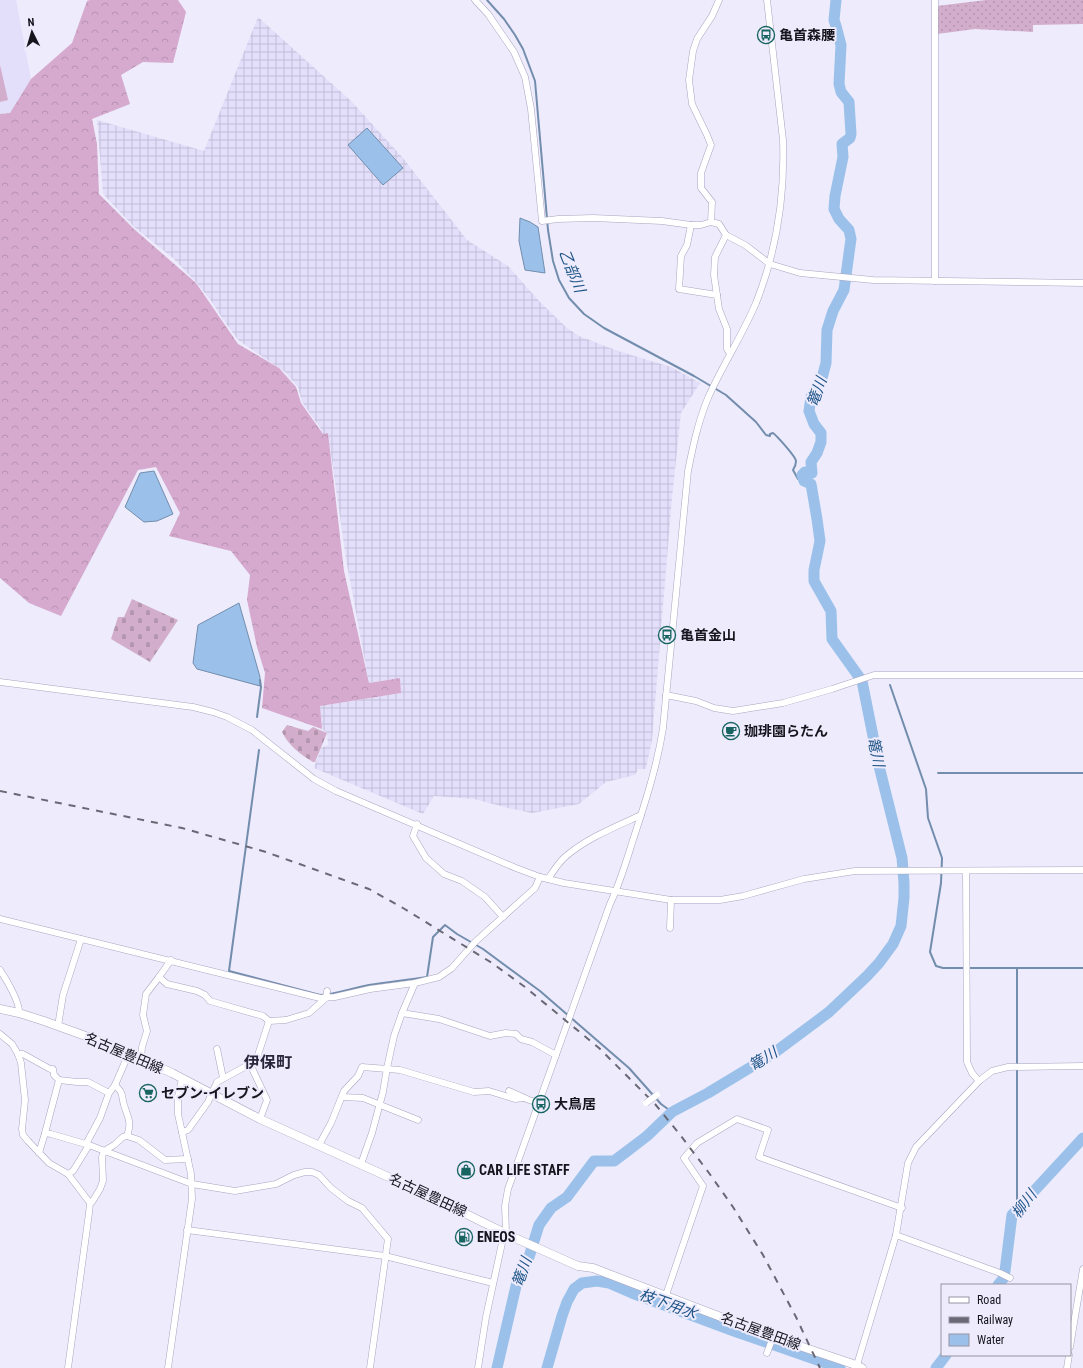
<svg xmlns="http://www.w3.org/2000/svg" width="1083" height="1368" viewBox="0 0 1083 1368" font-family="'Roboto Condensed','Noto Sans JP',sans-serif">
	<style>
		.built { fill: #e3dffb }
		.industrial { fill: url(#industrial-grid) }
		.grass { fill: url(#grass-dots) }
		.forest { fill: url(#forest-crowns) }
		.cemetery { fill: url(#cemetery-stones) }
		.pitch { fill: #d2aecc }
		.water { fill: #9bc1ea; stroke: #738dad }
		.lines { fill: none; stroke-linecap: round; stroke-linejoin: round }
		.stream { stroke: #738dad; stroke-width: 2 }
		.river { stroke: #9bc1ea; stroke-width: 11 }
		.minor-casing { stroke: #a8a5bf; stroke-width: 7 }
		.major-casing { stroke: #a8a5bf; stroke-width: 9 }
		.minor { stroke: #fff; stroke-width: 6 }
		.major { stroke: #fff; stroke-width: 8 }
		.rail { stroke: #696874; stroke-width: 2; stroke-dasharray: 7 7; stroke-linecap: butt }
		.minor-bridge-casing { stroke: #a8a5bf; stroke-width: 7; stroke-linecap: butt }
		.minor-bridge { stroke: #fff; stroke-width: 6 }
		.labels { text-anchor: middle; stroke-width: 4; stroke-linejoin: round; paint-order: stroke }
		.poi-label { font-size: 14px; font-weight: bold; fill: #16151e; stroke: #edebfc; text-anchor: start }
		.street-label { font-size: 14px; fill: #16151e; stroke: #edebfc }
		.water-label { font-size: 15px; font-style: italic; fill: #1f5588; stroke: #edebfc }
		.quarter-label { font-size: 16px; font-weight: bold; fill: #2a263b; stroke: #edebfc }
	</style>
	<defs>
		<pattern id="industrial-grid" width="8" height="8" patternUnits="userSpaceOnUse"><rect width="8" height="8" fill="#e3dffb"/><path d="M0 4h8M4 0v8" fill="none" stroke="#c2bed7"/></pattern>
		<pattern id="grass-dots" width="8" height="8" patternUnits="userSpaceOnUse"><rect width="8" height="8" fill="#d2aecc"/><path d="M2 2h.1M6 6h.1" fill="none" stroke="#b495af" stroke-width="1.8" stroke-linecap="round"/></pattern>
		<pattern id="forest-crowns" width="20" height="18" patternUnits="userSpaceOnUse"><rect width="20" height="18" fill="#d6a9ce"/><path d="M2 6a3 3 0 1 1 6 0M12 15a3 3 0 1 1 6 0" fill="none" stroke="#b791b0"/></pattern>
		<pattern id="cemetery-stones" width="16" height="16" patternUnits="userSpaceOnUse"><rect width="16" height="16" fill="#d2aecc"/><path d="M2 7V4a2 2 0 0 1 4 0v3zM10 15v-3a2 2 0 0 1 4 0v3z" fill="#b495af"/></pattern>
	</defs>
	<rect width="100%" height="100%" fill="#edebfc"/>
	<polygon class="built" points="0,0 16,0 31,79 10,113 0,114"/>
	<polygon class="industrial" points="258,17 351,101 403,158 467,240 508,266 540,302 567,328 579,336 618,351 671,367 700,383 681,413 672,498 652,740 646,769 638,769 635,775 606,782 579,804 532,813 508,808 474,799 434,796 423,814 314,768 321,748 328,745 327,733 322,729 320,706 401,693 400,678 369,683 346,559 328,433 323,435 321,429 302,402 298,387 285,372 238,340 222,318 212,302 196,282 173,258 134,227 106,197 103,193 97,120 204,151"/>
	<polygon class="grass" points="986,0 1083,0 1083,24 1033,25 1033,32 975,29 937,34 937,6"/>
	<polygon class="forest" points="90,0 178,0 186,12 173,63 143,62 121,75 130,104 92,119 97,144 99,194 134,229 196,283 238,344 279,368 296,387 301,403 323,434 328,433 344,571 369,683 400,678 401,693 320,706 322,729 262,708 265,673 257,647 247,600 250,575 231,551 169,536 180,513 156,467 138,470 61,616 29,603 0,578 0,114 10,113 31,79 72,43 87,1"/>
	<g class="cemetery">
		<polygon points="132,599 178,620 150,662 111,639 118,617 124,617"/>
		<path d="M287,725l21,6 5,-4 14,6 -12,29h-2c-13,-8 -24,-16 -31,-30z"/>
	</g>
	<polygon class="pitch" points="0,65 8,100 0,102"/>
	<g class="water">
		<polygon points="367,128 403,168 383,185 348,145"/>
		<polygon points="520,218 530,222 538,227 545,273 525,270 519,241"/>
		<polygon points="154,471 173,514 157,521 144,522 125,507 140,473"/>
		<polygon points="239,603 260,677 260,686 197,669 193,663 198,625"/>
	</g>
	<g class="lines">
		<g class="stream">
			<path d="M487,0l17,19 11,16 8,14 12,32 13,149 5,31 6,19 10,18 15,16 20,14 90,48 32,19 30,27 10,13 4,1v-2l3,-1c4,3 23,24 23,28 0,4 -1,6 -3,9l5,9 6,2"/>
			<polyline points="890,685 926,789 928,818 942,858 941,883 930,952 936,966 943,968 1083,968"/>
			<polyline points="257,717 261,687 260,680"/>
			<path d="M259,750l-30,221 91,24c17,-1 32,-7 49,-10 19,-3 39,-5 58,-8l6,-40 12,-12 12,9 26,15 57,42 89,77 32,36 11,8"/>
			<polyline points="938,773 1083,773"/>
			<polyline points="1017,1210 1017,968"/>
		</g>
		<g class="river">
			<polyline points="998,1285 1003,1279 1005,1271 1012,1215 1083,1138"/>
			<polyline points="497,1368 516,1286 529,1257 539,1225 551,1208 567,1197 594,1161 614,1161 626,1152 647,1136 672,1112 708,1093 774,1053 829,1012 867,976 879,963 893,944 901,926 904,898 904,883 902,858 879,766 862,681 832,639 831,611 814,581 814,570 820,541 817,519 811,484 804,481 802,475 805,472 812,473 811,462 817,453 821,442 821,433 814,424 809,411 811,397 822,378 826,363 827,330 833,311 844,290 850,246 851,239 849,230 839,219 834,209 835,196 843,157 842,144 850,138 851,134 849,102 841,92 839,84 841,45 836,26 834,20 836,0"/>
			<polyline points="547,1368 562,1316 567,1302 574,1289 582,1283 597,1281 609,1283 632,1293 734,1331 840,1368"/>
			<polyline points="936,1368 946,1355"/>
		</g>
		<g class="minor-casing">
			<g id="minor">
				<polyline points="475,0 488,14 514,52 525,77 531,109 542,221 558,219 593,218 662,221 691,225 701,225 711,222 719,224 726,235 745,245 770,264 800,273 873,280 1083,283"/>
				<polyline points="711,222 712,202 701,188 701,173 711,145 707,135 692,104 689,80 693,51 697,39 712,16 719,0"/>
				<polyline points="691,225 687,245 681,256 679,289 717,295"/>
				<polyline points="726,235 715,257 714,275 719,309 727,329 727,349 730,354"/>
				<polyline points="935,281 935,0"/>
				<polyline points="0,682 193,707 213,712 227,717 252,730 314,779 336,791 516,868 540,877 564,883 671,900 720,900 743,896 804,879 855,871 1083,870"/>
				<polyline points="666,695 696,701 714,708 733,711 783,703 832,689 874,675 1083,675"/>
				<polyline points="417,824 413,836 426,858 444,874 462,881 485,897 503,917"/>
				<polyline points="966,871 967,1062 972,1073 979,1081"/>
				<path d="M548,879c5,-7 10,-16 17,-22 22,-19 50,-30 76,-42"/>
				<polyline points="0,919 320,998 335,997 370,989 415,983 439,977 452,968 475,942 535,888 540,877"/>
				<polyline points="670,928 671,900"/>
				<polyline points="171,960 159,977 167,984 197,991 205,995 210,1001 263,1016 269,1021 286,1020 309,1013 326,998 327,991"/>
				<path d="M0,970c6,9 20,32 19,43"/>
				<polyline points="402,1013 439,1019 490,1036 506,1033 516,1034 521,1039 532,1042 556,1055"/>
				<polyline points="58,1026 63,995 81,939"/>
				<polyline points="0,1034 12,1044 18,1054 21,1063 25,1100 22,1129 23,1135 28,1141 49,1163 68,1174 90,1203 89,1213 68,1368"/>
				<polyline points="217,1049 223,1078"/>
				<polyline points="18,1054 23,1054 50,1069 53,1069 54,1075 59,1080 45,1133"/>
				<polyline points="141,1059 142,1047 147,1031 143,1015 146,994 159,977"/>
				<polyline points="250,1064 258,1055 269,1021"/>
				<polyline points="59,1080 77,1082 88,1082 109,1093"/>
				<path d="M115,1085c9,9 6,9 9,20 4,13 8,17 3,31"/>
				<polyline points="509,1091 529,1100 539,1103"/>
				<polyline points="342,1097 363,1098 418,1120"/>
				<polyline points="182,1132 188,1130 208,1102 217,1082 250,1064 267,1100 260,1119"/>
				<polyline points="86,1144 100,1118 109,1093 115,1085 129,1053"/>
				<polyline points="319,1145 331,1123 344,1091 358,1076 362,1067 400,1070 474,1092 489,1091 515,1099 524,1098"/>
				<polyline points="39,1153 45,1133 51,1134 89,1145 192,1184 235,1191 276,1184 294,1175 305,1172 312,1172 319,1175 331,1188 348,1201 362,1208 388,1239 370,1368"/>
				<polyline points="361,1164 372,1133 383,1092 387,1068 394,1036 402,1013 415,983"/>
				<polyline points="68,1174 73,1171 89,1145"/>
				<polyline points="90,1203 92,1202 100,1189 103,1181 102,1157 104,1151 114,1145 123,1137 127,1136 139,1140 165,1160 188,1159"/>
				<polyline points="187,1230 385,1256 493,1283"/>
				<polyline points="896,1235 1000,1273 1010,1278"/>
				<polyline points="666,1295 703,1186 684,1158 697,1143 737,1119 768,1130 759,1157 902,1208"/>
				<polyline points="1070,1347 1083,1269"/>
				<polyline points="767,1353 773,1337"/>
				<polyline points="168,1368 192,1199 191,1174 178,1114 178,1096 182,1079"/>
				<path d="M478,1368l8,-51 16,-74 4,-11 -1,-26 3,-17 102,-285c10,-21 16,-42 23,-64 12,-37 24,-73 30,-112l25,-257c5,-25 10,-49 20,-73 14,-32 34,-62 48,-95 21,-53 29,-106 27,-163l-16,-140"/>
				<polyline points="856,1368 896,1235 908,1163 916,1147 979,1081 992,1071 1008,1067 1083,1066"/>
				<polyline points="1067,1368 1069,1355"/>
			</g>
		</g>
		<g class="major-casing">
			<polyline id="major" points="0,1009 19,1013 44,1021 91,1038 129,1053 172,1073 260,1119 415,1189 515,1238 578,1266 593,1268 773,1337 856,1365 862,1368"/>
		</g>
		<use href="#minor" class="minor"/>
		<use href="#major" class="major"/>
		<polyline class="rail" points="0,791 182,828 266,852 369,889 403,908 492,963 525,987 599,1048 655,1104 681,1136 709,1173 733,1207 763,1255 796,1317 820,1368"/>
		<g class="minor-bridge-casing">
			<polyline id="minor-bridge" points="646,1103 657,1095"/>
		</g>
		<use href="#minor-bridge" class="minor-bridge"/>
	</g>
	<defs>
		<g id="bus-ring" transform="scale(0.9)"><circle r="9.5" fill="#edebfc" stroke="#176461" stroke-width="1.5"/><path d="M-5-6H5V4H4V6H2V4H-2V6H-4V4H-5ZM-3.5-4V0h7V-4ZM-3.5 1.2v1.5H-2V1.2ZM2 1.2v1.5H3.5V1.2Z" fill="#176461"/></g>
		<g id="cafe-ring" transform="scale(0.9)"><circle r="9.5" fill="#edebfc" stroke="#176461" stroke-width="1.5"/><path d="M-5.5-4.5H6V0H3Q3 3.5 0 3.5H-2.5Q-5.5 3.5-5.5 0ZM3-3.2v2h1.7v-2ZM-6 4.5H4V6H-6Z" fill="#176461"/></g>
		<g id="supermarket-ring" transform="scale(0.9)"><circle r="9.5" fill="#edebfc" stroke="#176461" stroke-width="1.5"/><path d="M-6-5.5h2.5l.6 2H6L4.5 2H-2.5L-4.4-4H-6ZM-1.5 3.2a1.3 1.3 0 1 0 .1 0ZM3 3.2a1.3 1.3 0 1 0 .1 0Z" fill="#176461"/></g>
		<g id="shop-ring" transform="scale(0.9)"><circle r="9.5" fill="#edebfc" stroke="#176461" stroke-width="1.5"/><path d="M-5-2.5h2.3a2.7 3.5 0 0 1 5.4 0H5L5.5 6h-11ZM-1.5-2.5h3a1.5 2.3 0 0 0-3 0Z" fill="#176461"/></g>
		<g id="fuel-ring" transform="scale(0.9)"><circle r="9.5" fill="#edebfc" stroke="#176461" stroke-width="1.5"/><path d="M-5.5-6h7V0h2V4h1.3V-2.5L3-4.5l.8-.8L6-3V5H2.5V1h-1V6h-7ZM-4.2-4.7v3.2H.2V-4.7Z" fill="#176461"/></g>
	</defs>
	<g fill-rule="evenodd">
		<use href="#bus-ring" x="766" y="35"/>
		<use href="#bus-ring" x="667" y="635"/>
		<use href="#cafe-ring" x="731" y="731"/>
		<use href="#supermarket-ring" x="148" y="1093"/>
		<use href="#bus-ring" x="541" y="1104"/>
		<use href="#shop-ring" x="466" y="1170"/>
		<use href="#fuel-ring" x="464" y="1237"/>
	</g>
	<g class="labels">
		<g class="poi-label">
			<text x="779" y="40">亀首森腰</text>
			<text x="680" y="640">亀首金山</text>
			<text x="744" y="736">珈琲園らたん</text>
			<text x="161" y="1098">セブン-イレブン</text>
			<text x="554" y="1109">大鳥居</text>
			<text x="479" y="1175">CAR LIFE STAFF</text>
			<text x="477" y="1242">ENEOS</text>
		</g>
		<g class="street-label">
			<text transform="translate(124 1053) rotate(23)" y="5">名古屋豊田線</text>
			<text transform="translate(428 1195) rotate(25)" y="5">名古屋豊田線</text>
			<text transform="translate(761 1331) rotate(20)" y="5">名古屋豊田線</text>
		</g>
		<g class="water-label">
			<text transform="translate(572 271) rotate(68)" y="5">乙部川</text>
			<text transform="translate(817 392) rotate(-71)" y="5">篭川</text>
			<text transform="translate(876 752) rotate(78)" y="5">篭川</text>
			<text transform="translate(763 1059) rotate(-32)" y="5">篭川</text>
			<text transform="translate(1024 1204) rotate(-52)" y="5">柳川</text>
			<text transform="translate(522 1272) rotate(-71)" y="5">篭川</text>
			<text transform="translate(668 1304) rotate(20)" y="5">枝下用水</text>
		</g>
		<g class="quarter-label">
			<text x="268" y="1068">伊保町</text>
		</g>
	</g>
	<rect x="941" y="1284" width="130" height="72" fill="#edebfc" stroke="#9795a3"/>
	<rect x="949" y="1297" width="20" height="6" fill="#ffffff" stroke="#9795a3"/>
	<text x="977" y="1304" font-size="12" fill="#16151e">Road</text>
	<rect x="949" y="1317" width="20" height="6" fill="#696874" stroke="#9795a3"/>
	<text x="977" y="1324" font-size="12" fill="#16151e">Railway</text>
	<rect x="949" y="1334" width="20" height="12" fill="#9bc1ea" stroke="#9795a3"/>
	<text x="977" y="1344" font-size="12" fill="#16151e">Water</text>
	<g transform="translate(32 32) rotate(355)" stroke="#edebfc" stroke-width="3" paint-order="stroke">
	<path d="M0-3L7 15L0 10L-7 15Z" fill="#16151e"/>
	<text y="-6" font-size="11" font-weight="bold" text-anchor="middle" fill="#16151e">N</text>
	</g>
</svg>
